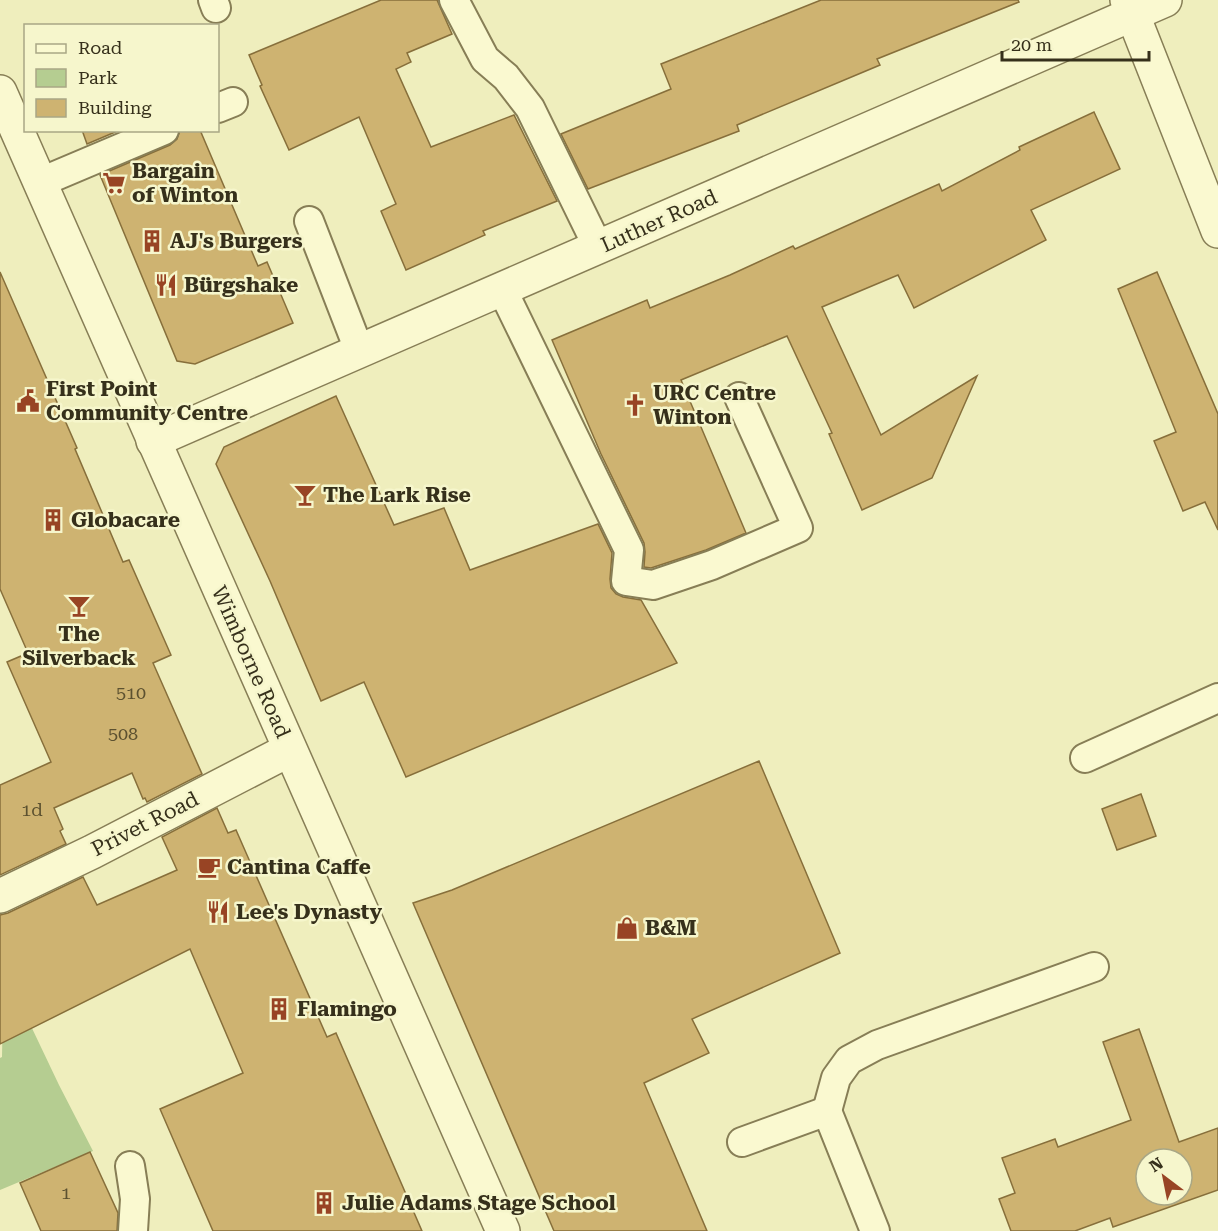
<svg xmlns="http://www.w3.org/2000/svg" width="1218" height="1231" viewBox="0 0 1218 1231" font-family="'Roboto Serif',serif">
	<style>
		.green { fill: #b5cd91 }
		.building { fill: #ceb371; stroke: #876f3b; stroke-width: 1.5; fill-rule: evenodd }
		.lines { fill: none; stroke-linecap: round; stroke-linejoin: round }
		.service-casing { stroke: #877e56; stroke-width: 32 }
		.minor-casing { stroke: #877e56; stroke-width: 36 }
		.tertiary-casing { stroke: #877e56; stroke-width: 36 }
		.service { stroke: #faf9d0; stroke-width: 28 }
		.minor { stroke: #faf9d0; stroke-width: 33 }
		.tertiary { stroke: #faf9d0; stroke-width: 33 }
		.labels { text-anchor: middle; stroke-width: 5; stroke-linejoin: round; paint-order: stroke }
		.number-label { font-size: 18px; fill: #5c5130 }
		.poi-label { font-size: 21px; font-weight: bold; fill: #36301b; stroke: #f6f6cc; text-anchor: start }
		.street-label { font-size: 21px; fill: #36301b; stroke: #f6f6cc }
	</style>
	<rect width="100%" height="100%" fill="#efeebd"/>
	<polygon class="green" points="10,982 59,1085 93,1151 0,1190 0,1058 2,1057 3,1005"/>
	<g class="building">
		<polygon points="381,0 437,0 452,34 407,53 411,62 396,69 431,147 514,115 557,201 483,231 485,235 406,270 381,211 396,204 359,117 289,150 260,86 262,85 249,55"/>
		<polygon points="821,0 1018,0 1019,2 877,59 880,65 737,125 739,131 588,189 561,134 671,89 661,64"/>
		<polygon points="1094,112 1120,169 1031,210 1046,240 914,308 898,275 822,307 881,435 977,376 932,478 862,510 829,434 832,433 787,336 681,380 746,533 706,550 651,568 644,567 645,552 644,543 601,454 552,340 647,300 650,308 730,275 793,246 795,249 939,184 942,191 1020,150 1019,147"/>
		<polygon points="82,130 120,130 87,144"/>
		<polygon points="180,130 200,130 258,266 267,262 293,323 195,364 177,361 100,175 170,145 177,139"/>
		<polygon points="0,272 77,448 75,449 123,562 129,560 171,655 153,663 202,774 147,802 145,798 143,799 132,773 54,808 63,829 60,831 66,844 0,875 0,785 51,762 7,662 28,653 0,589"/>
		<polygon points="1157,272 1218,414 1218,530 1205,502 1183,511 1154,441 1176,432 1118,289"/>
		<polygon points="336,396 394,525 444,508 470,570 598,524 612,553 610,579 611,588 616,594 623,597 641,600 677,663 406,777 364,682 321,701 270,581 216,464 224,447"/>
		<polygon points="759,761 840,953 692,1019 709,1053 644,1083 707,1231 554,1231 413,903 452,890"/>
		<polygon points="1141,794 1156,836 1117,850 1102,809"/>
		<polygon points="217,808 228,833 236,830 327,1037 336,1033 422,1231 213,1231 160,1109 243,1073 190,949 0,1044 0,915 8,913 83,877 97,905 177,870 162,837"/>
		<path d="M1139,1029l40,113 39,-14v62l-105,37 -3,-9 -35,13h-64l-12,-32 16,-6 -13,-35 53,-19 3,8 73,-27 -28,-78zM1146,1159h36v36h-36z"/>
		<polygon points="90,1152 118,1213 117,1231 41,1231 20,1183"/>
	</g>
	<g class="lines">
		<g class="service-casing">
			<g id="service">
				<polyline points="213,0 216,8"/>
				<polyline points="454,0 485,59 506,77 530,108 598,247"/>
				<polyline points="218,108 233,102"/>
				<polyline points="41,182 164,130"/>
				<polyline points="309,221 359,350"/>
				<polyline points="502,289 629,550 626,581 653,585 712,565 798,528 739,397"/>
				<polyline points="1085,758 1218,698"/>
				<polyline points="827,1111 836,1078 849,1060 877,1045 1094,967"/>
				<polyline points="742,1142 827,1111 875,1231"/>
				<polyline points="130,1166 135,1199 133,1231"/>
			</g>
		</g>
		<g class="minor-casing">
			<g id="minor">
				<polyline points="1127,0 1218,231"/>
				<polyline points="153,441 1165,0"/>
				<polyline points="0,896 92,852 289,750"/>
			</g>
		</g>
		<g class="tertiary-casing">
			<polyline id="tertiary" points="0,92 503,1231"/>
		</g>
		<use href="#service" class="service"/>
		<use href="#minor" class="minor"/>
		<use href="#tertiary" class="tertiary"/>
	</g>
	<defs>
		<g id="supermarket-bare" transform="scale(1.8)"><path d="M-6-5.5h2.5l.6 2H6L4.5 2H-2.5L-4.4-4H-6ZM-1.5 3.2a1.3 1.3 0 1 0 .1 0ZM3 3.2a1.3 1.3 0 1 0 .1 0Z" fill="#984424" stroke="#f6f6cc" stroke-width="2.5" paint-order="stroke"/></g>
		<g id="building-bare" transform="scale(1.8)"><path d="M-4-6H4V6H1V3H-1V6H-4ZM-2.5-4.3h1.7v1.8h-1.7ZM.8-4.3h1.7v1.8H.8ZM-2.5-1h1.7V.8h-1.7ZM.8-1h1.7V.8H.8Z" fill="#984424" stroke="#f6f6cc" stroke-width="2.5" paint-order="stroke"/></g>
		<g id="restaurant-bare" transform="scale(1.8)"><path d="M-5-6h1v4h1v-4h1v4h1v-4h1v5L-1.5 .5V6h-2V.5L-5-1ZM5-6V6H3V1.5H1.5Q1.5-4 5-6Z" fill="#984424" stroke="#f6f6cc" stroke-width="2.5" paint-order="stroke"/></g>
		<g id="civic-bare" transform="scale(1.8)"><path d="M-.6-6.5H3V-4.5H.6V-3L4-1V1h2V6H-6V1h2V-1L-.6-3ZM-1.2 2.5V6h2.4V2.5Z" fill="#984424" stroke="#f6f6cc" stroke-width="2.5" paint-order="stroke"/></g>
		<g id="church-bare" transform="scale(1.8)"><path d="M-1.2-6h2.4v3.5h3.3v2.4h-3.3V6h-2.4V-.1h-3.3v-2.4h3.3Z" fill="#984424" stroke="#f6f6cc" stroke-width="2.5" paint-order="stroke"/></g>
		<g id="bar-bare" transform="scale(1.8)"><path d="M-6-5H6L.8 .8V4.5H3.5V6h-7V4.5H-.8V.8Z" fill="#984424" stroke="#f6f6cc" stroke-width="2.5" paint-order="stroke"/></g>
		<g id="cafe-bare" transform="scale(1.8)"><path d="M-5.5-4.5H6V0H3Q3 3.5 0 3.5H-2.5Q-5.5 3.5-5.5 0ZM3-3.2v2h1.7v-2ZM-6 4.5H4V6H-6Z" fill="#984424" stroke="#f6f6cc" stroke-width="2.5" paint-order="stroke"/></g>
		<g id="shop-bare" transform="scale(1.8)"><path d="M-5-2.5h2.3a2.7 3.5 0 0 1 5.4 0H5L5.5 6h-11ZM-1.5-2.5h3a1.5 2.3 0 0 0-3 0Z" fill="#984424" stroke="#f6f6cc" stroke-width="2.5" paint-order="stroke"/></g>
	</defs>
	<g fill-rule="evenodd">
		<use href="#supermarket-bare" x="114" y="183"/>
		<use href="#building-bare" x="152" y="241"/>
		<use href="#restaurant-bare" x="166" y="285"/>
		<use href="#civic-bare" x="28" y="401"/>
		<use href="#church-bare" x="635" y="405"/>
		<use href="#bar-bare" x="305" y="495"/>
		<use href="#building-bare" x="53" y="520"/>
		<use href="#bar-bare" x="79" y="606"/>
		<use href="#cafe-bare" x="209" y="867"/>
		<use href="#restaurant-bare" x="218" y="912"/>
		<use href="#shop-bare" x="627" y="928"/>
		<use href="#building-bare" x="279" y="1009"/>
		<use href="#building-bare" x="324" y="1203"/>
	</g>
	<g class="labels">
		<g class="number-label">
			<text x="131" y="699">510</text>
			<text x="123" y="740">508</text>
			<text x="32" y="816">1d</text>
			<text x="66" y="1199">1</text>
		</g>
		<g class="poi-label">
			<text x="132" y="178">Bargain<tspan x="132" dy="24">of Winton</tspan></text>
			<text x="170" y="248">AJ's Burgers</text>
			<text x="184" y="292">Bürgshake</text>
			<text x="46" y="396">First Point<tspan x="46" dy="24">Community Centre</tspan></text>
			<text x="653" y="400">URC Centre<tspan x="653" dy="24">Winton</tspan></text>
			<text x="323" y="502">The Lark Rise</text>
			<text x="71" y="527">Globacare</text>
			<text x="79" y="641" text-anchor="middle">The<tspan x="79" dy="24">Silverback</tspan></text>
			<text x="227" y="874">Cantina Caffe</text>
			<text x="236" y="919">Lee's Dynasty</text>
			<text x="645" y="935">B&amp;M</text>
			<text x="297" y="1016">Flamingo</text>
			<text x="342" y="1210">Julie Adams Stage School</text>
		</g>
		<g class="street-label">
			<text transform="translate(659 221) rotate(-24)" y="7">Luther Road</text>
			<text transform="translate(251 662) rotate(66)" y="7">Wimborne Road</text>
			<text transform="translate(145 824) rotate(-27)" y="7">Privet Road</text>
		</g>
	</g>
	<rect x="24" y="24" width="195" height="108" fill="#f6f6cc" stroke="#a9a785" stroke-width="1.5"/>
	<rect x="36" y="44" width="30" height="9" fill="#faf9d0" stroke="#a9a785" stroke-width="1.5"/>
	<text x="78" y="54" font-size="18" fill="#36301b">Road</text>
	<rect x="36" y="69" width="30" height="18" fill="#b5cd91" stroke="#a9a785" stroke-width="1.5"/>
	<text x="78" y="84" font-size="18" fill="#36301b">Park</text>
	<rect x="36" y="99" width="30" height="18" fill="#ceb371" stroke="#a9a785" stroke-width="1.5"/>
	<text x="78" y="114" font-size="18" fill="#36301b">Building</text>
	<g transform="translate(1164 1177) rotate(328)"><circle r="28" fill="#f6f6cc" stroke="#a9a785" stroke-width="1.5"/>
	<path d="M0-4.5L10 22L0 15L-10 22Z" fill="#984424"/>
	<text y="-9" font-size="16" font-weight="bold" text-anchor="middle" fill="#36301b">N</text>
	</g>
	<path d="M1002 51v9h147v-9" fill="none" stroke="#36301b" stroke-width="3"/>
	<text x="1011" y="51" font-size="18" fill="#36301b" stroke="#f6f6cc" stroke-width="4.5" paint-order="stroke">20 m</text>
</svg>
